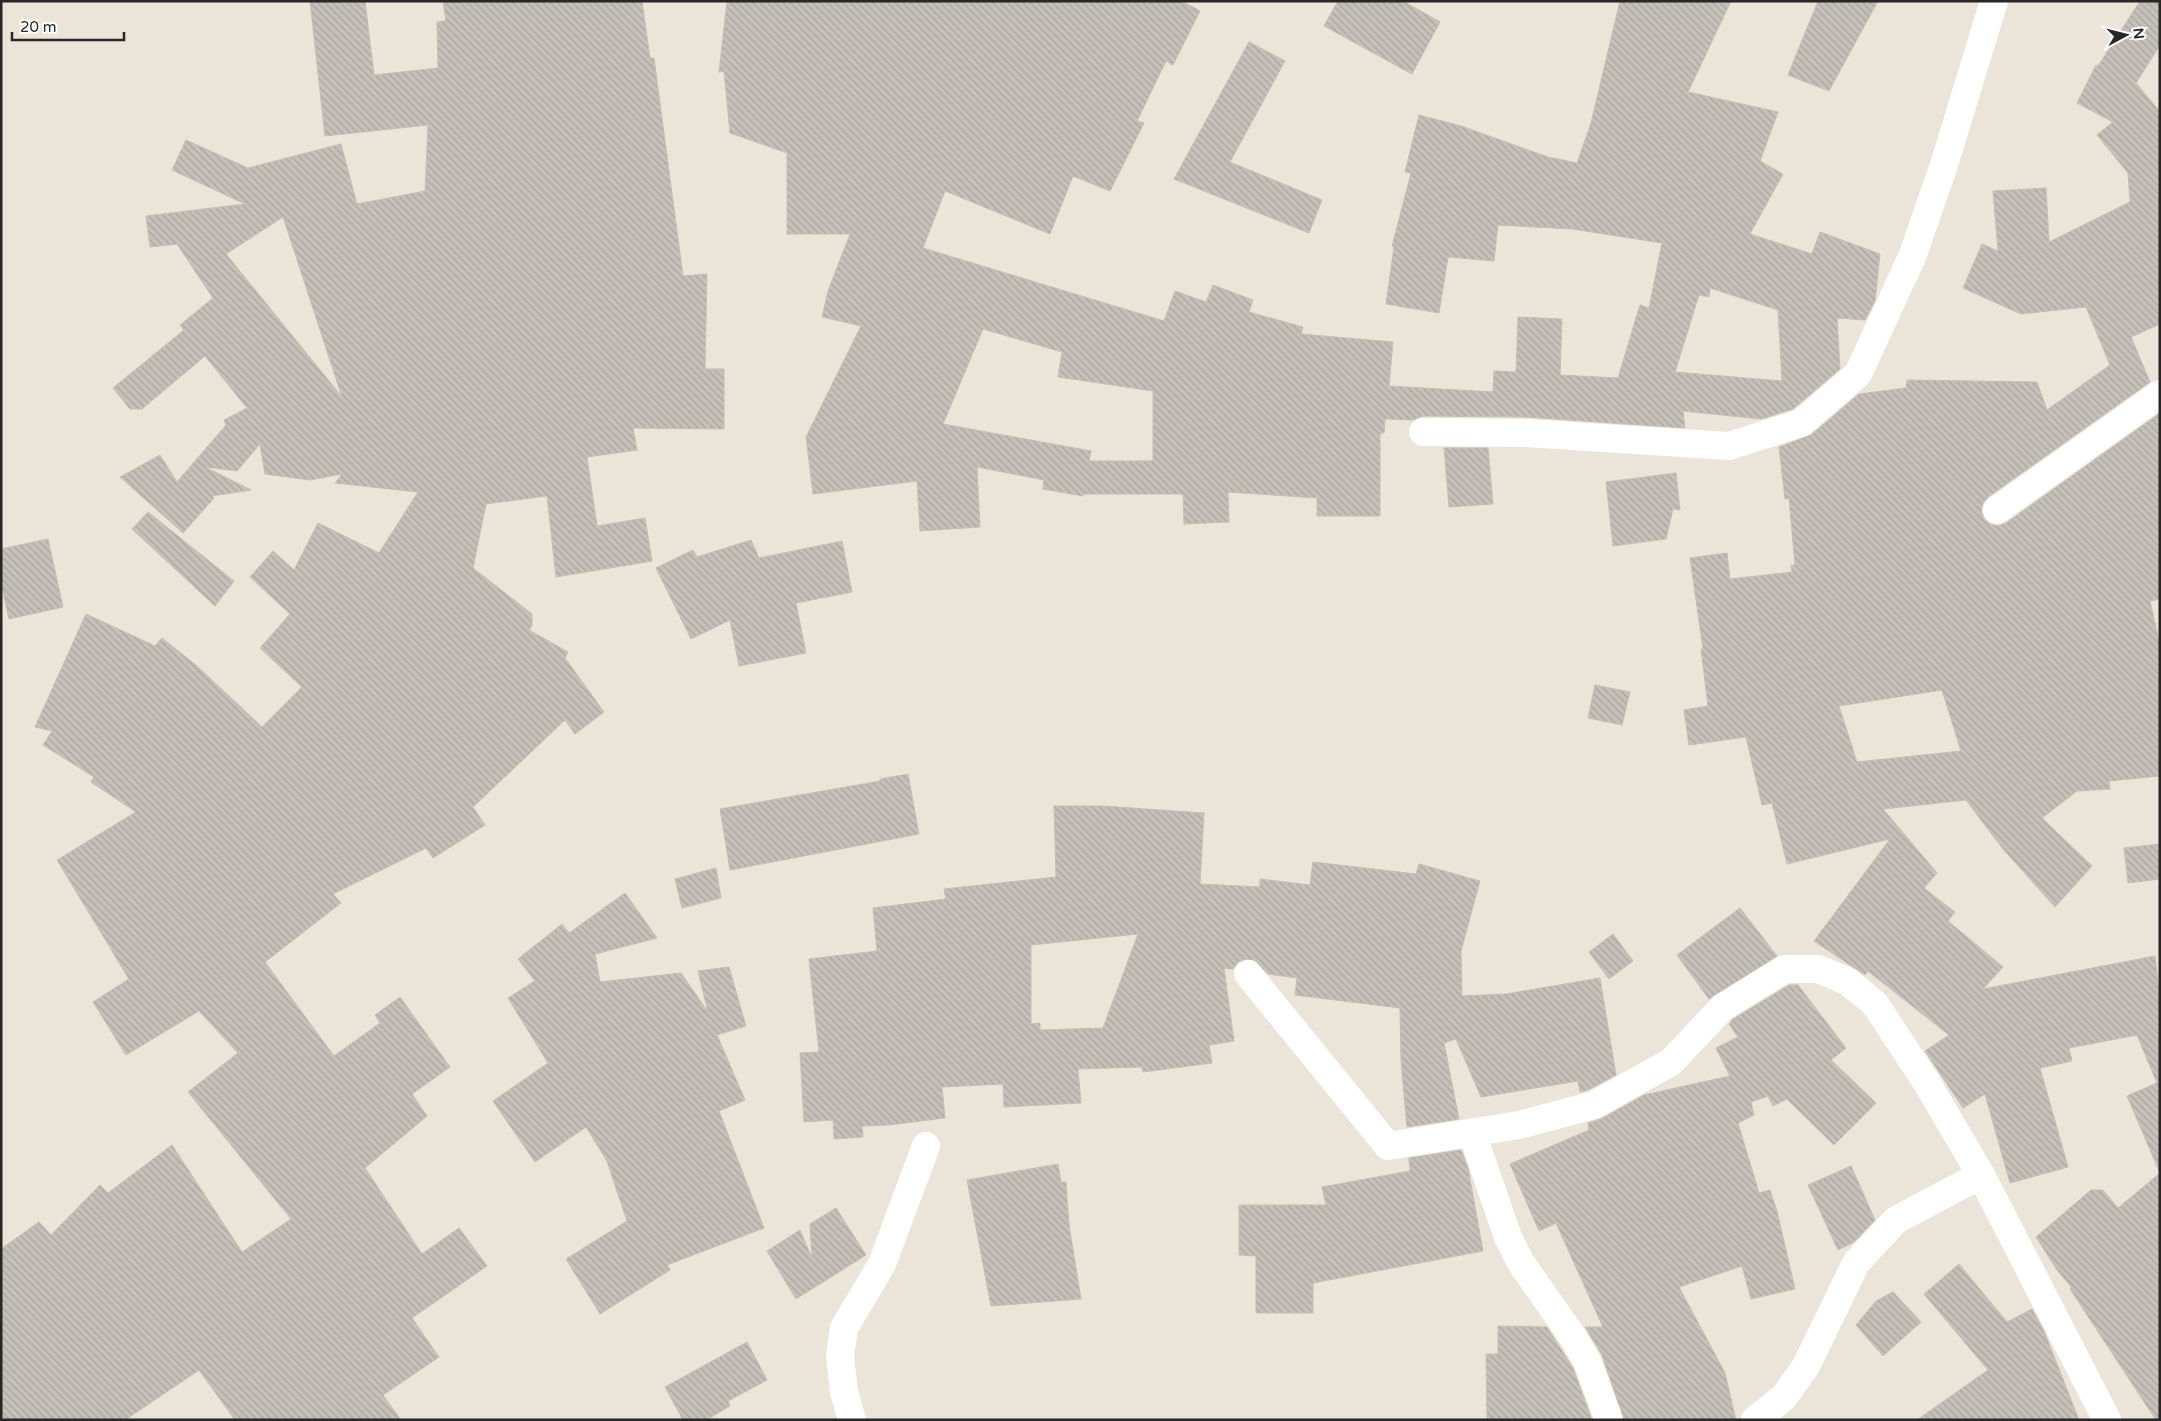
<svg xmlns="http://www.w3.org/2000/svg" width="2161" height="1421" viewBox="0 0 2161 1421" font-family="'Varela Round',sans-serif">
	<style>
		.building { fill: url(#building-back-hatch); stroke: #c5bfb3; fill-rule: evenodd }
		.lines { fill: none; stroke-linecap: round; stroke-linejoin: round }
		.minor { stroke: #fff; stroke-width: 28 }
	</style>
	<defs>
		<pattern id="building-back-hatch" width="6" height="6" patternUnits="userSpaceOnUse" patternTransform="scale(1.25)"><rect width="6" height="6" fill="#c5c0b9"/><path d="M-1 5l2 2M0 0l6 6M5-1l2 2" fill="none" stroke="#a9a59f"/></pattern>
	</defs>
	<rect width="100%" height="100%" fill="#eae4d9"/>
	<g class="building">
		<path d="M310,1h55l9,74 64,-7 -1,-46 9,-1 -3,-20h199l8,57h4l29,218 24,-2 -2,95h19v60l-91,-1 4,22 -50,7 10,69 48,-8 7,43 -96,16 -9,-81 -61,8 -13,64 59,46v12l-3,4 39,22 -3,6 39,54 -29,22 -10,-14 -92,87 12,18 -52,33 -7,-10 -93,46 8,9 -76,59 69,94 46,-33 -5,-8 25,-18 50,70 -38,27 15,22 -62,52 57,86 37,-26 28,38 -75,52 27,39 -56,38 18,25h-166l-36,-50 -74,50h-124v-171l38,-27 12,13 49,-50 8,8 64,-48 70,107 49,-33 -103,-127 50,-39 -39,-42 -73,44 -33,-53 36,-23 -72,-119 79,-48 -45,-30 3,-5 -51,-32 9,-14 -17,-4 51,-113 69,32 7,-8 35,28 65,61 40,-40 -42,-39 30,-34 -40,-37 23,-26 21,19 24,-47 61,30 39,-61 -83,-9 7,-9 -32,6 -45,-6 -5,-30 -23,27 -32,-4 46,23 -39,6 2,2 -31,35 -63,-56 40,-22 17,27 49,-57 -2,-5 23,-12 -42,-52 -63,53h-12l-17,-21 71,-58 -4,-5 33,-27 -36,-54 -27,3 -4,-31 99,-12 -73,-34 14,-30 62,28 93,-24 16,60 68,-13 3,-66 -103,11zM283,217l59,180 -116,-143z"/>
		<path d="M727,1h455l18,10 -27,54 -7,-4 -29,60 7,2 -34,68 -37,-15 -23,58 -105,-43 -22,57 241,73 11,-30 31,11 7,-17 40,15 -4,12 54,15 -2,7 92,8 -4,44 104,6 1,-21 22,1 2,-55 44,2 -2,56 58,3 22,-73 9,3 13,-65 -90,-14 -74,-4 -4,36 -46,-4 -9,56 -53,-9 8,-57 -2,-1 19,-73 -6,-1 14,-57 42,11 87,31 29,6 14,-40 29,-122h111l-43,91 90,20 -18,49 23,13 -33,60 62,20 8,-22 60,22 -5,47 -10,19 -28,-2 3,51 -47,40 -32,10 -78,-8 2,17 -159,-11 -103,-1 -10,4 -28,-1 -1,14h-4v83h-63v-18l-89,-6 1,30 -45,2 -1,-30h-100v2l-40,-7 1,-9 -67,-13 3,60 -60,4 -3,-50 -104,13 -7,-57 55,-111 -39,-9 6,-26 22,-57h-63v-81l-57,-20 -6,-62 -5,1zM1710,288l68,22 4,71 -107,-9 24,-77 10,2zM983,329l79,23 -4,25 95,14v70h-64l2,-10 -148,-27z"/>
		<polygon points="1338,1 1403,1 1440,22 1412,74 1324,26"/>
		<polygon points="1818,1 1878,1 1829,91 1788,75"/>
		<path d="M2140,1h20v44l-24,38 24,29v212l-29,13 19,45 -162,115 -5,6 -2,8 3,8 6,5 8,2 8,-3 154,-110v186l-10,2 10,44v131l-51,5 1,8 -33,2 -35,27 50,48 -37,41 -52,-58 -37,-49 -83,9 54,64 -13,15 31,24 -7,9 55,46 -20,22 172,-33 5,45v172l-33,-77 30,-13 -20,-48 -68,13 3,13 -32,7 28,99 -58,16 -25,-89 -22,14 -38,-57 24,-16 -81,-64 -3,4 -51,-34 76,-102 -103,25 -15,-61 -10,2 -16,-68 -57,8 -5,-35 24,-4 -7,-57h2l-13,-91 37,-5 3,26 62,-7 -1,-7h4l-6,-67 -4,1 -6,-52 32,-12 48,-41 47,-6 1,-8 130,2 10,28 63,-45 -24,-58 -65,7 -58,-26 19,-44 16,7 -5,-60 53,-3 3,54 81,-40 -2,-29 -31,-38 16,-13 -36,-19 19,-38 2,1zM1942,690l19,61 -104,11 -18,-56z"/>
		<polygon points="1249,42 1285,61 1230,162 1322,200 1309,233 1174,179"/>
		<polygon points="1444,448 1488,448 1493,504 1449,507"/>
		<polygon points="1676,473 1680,510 1673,509 1666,539 1613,546 1606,482"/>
		<polygon points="148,512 234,581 215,606 132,529"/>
		<polygon points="48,539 63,607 9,619 1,583 1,549"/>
		<polygon points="751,540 759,558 842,541 852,592 796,603 806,653 739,666 730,620 691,639 656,568 693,550 697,557"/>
		<polygon points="1595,685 1630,692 1622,725 1588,718"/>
		<polygon points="908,774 919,834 730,870 720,809 880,781 880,779"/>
		<path d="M1054,806h49l101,7 -4,71 60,3v-8l50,6 3,-23 103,12 3,-10 61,17 -19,70 1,45 44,-2 94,-16 16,97 -28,15 -8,2 -2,-11 -97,16 -25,-58 -12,4 15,76 -52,8 -6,-66 -1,-53 -105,-13 2,-17 -29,-4 -14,-14 -8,-1 -8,3 -5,7 -9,-1 10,73 -25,4 3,18 -69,9 -1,-5 -64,2 3,34 -77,4 -1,-23 -61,3 3,31 -56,7 -27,1 1,11 -29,2 -1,-19 -29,2 -4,-69 19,-1 -10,-93 68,-8 -4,-43 73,-9 -2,-10 112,-12zM1138,934l-35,94 -63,2v-7l-9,1v-79z"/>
		<polygon points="2160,844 2160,879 2128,883 2124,848"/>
		<polygon points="716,868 721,898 682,908 675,879"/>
		<polygon points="625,893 657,938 595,954 600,982 681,973 708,1012 698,971 729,967 746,1026 717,1035 745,1100 719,1111 764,1228 667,1265 670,1270 600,1314 566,1259 627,1221 607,1161 586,1127 535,1162 493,1101 548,1063 508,998 535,981 518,959 562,924 569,933"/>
		<polygon points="1740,908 1777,956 1709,999 1677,955"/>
		<polygon points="1613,934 1633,961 1609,979 1589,952"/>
		<polygon points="1789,985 1798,985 1846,1048 1831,1060 1876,1103 1834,1145 1787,1099 1773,1106 1768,1096 1751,1102 1754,1115 1738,1123 1759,1193 1770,1190 1777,1211 1795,1289 1751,1299 1742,1266 1679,1287 1725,1373 1736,1420 1624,1420 1602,1355 1585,1327 1603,1327 1556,1223 1539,1231 1510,1164 1589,1130 1588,1123 1601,1119 1644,1095 1730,1076 1716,1048 1738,1037 1729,1024 1733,1019"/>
		<polygon points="1461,1150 1468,1168 1483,1251 1313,1283 1313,1313 1256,1313 1256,1256 1239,1255 1239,1205 1326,1205 1322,1187 1410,1171 1409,1158"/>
		<polygon points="1058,1164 1061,1182 1066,1182 1069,1225 1081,1299 991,1306 967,1180"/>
		<polygon points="1851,1166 1875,1220 1854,1242 1838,1250 1808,1185"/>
		<polygon points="2160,1173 2160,1420 2156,1420 2070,1289 2072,1288 2057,1270 2036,1237 2091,1190 2103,1190 2118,1208"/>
		<polygon points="836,1208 866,1255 796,1299 767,1251 800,1230 812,1258 810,1224"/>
		<polygon points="1959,1264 2007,1322 2032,1309 2044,1331 2079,1420 1917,1420 1988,1370 1924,1294"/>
		<polygon points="1893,1292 1921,1322 1883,1356 1856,1325 1876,1301"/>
		<polygon points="1498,1326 1547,1327 1573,1368 1592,1420 1487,1420 1486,1354 1498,1354"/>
		<polygon points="747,1342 767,1380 728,1401 730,1406 706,1420 683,1420 665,1387"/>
	</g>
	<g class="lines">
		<g class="minor">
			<polyline points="1423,432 1526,433 1729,446 1801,423 1858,374 1912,257 1944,165 1994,1"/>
			<polyline points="1997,510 2160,394"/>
			<polyline points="1248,974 1388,1146 1519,1125 1594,1105 1671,1062 1723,1007 1785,969 1818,969 1847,981 1875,1004 1927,1083 1981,1175 2107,1420"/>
			<polyline points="1472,1133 1508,1237 1521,1263 1573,1337 1587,1361 1609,1420"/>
			<polyline points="852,1420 844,1392 840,1356 844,1328 882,1264 926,1146"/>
			<polyline points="1755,1420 1784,1397 1806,1366 1856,1263 1896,1220 1981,1175"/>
		</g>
	</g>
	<rect width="2161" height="1421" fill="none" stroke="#272727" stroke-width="5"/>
	<g transform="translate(2126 35) rotate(83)" stroke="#ffffff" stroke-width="4" paint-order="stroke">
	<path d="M0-4L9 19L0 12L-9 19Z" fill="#272727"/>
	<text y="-8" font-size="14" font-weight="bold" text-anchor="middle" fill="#272727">N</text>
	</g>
	<path d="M12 32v8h112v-8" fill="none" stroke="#272727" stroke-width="2.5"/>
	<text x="20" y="32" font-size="15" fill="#272727" stroke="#ffffff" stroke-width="4" paint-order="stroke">20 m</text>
</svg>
